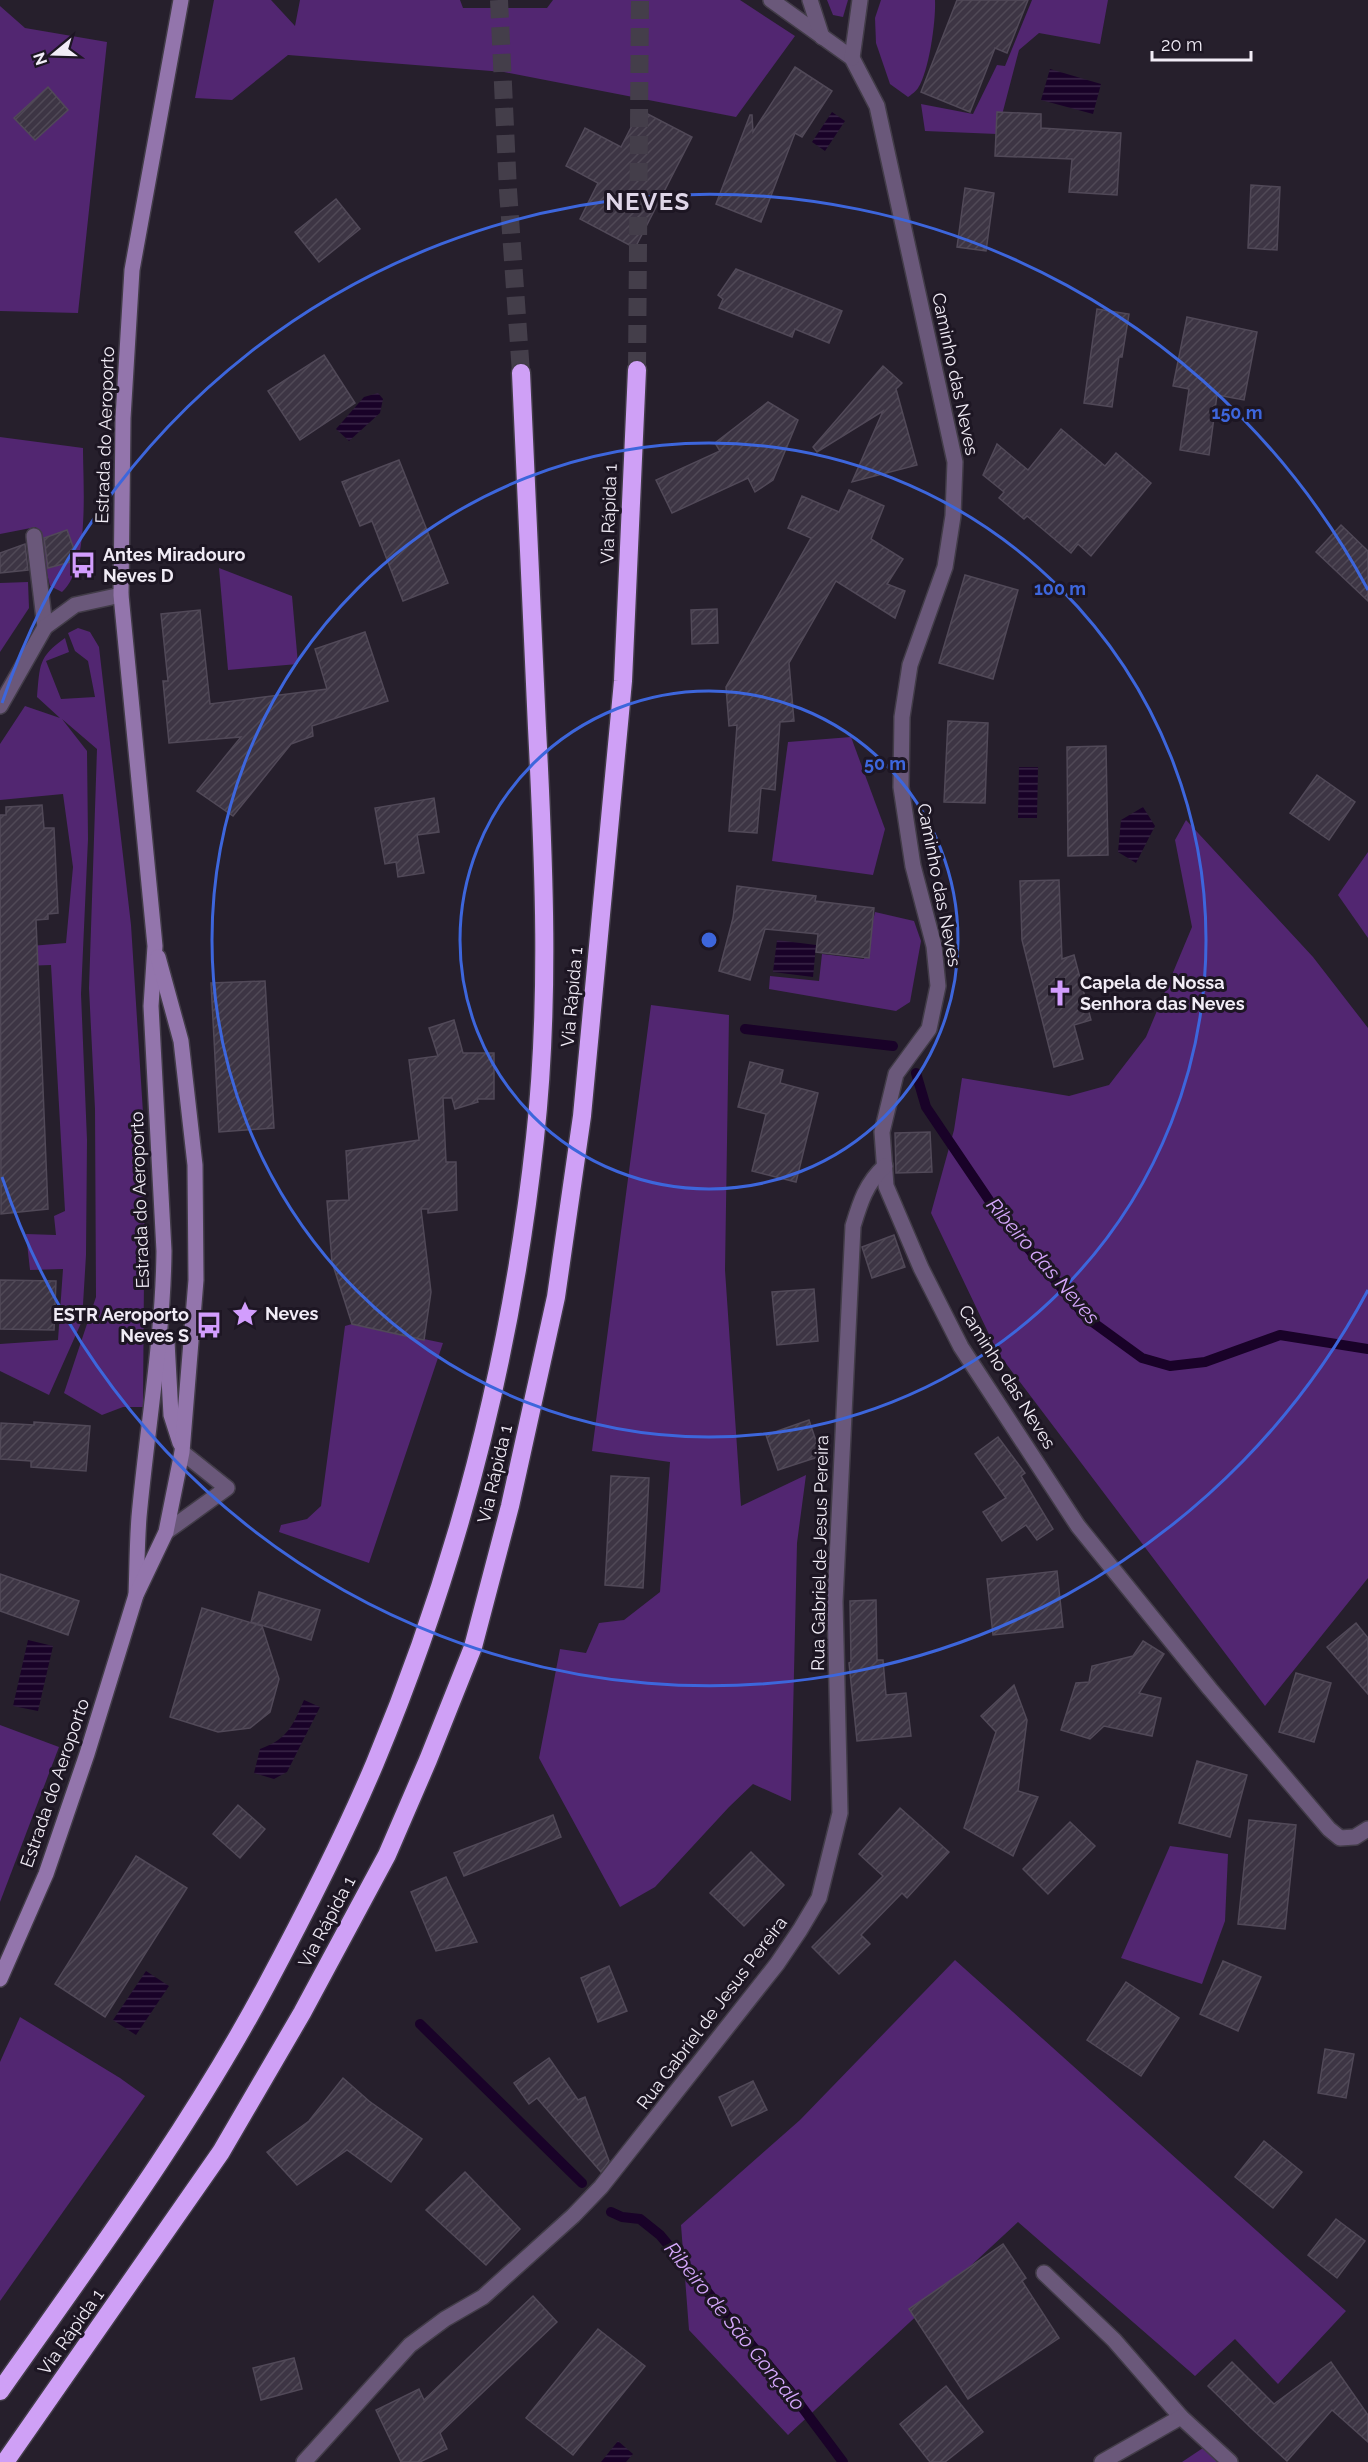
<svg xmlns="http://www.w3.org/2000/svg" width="1368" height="2462" viewBox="0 0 1368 2462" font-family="Raleway,sans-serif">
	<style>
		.green { fill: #522671 }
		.water { fill: url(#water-rules) }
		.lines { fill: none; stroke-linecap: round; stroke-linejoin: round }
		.stream { stroke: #190228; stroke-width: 10 }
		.building { fill: url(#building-hatch); stroke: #514958; stroke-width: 1.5 }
		.highway-tunnel { stroke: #443e4a; stroke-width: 18; stroke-dasharray: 18 9; stroke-linecap: butt }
		.street-casing { stroke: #423c48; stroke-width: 18 }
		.secondary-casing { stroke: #423c48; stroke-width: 18 }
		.highway-casing { stroke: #423c48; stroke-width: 21 }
		.street { stroke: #6a587a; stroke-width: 15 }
		.secondary { stroke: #9375ac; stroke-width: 15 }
		.highway { stroke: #cfa0f6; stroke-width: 18 }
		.ring { fill: none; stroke: #3d66dc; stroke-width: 3 }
		.labels { text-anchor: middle; stroke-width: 6; stroke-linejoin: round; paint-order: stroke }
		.street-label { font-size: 18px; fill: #f1ecf6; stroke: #1d1623 }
		.poi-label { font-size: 18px; font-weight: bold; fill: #f1ecf6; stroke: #1d1623; text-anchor: start }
		.water-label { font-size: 20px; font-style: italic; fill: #d6a8fd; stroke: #1d1623 }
		.district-label { font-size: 24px; font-weight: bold; letter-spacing: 1.5px; fill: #dfd6e8; stroke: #1d1623 }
		.centre { fill: #3d66dc; stroke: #1d1623; stroke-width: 3 }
		.ring-label { font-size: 18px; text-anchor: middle; font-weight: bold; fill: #3d66dc; stroke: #1d1623; stroke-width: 6; stroke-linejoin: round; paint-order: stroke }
	</style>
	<defs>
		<pattern id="water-rules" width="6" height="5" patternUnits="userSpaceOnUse" patternTransform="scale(1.5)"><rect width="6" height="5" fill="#190228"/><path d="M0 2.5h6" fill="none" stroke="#3b2748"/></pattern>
		<pattern id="building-hatch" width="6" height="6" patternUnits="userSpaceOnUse" patternTransform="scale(1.5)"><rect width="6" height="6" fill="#3d3544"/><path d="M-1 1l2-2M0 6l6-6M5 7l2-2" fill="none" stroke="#504956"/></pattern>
	</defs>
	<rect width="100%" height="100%" fill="#261f2c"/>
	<g class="green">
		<polygon points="214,0 271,0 295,26 300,0 460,0 463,8 547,8 553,0 740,0 795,36 736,117 504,72 288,55 232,100 195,98"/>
		<polygon points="827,0 848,0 843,17 833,15"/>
		<path d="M881,0h54c1,21 -6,71 -17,88 -2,3 -7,7 -10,9l-18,-13 -14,-41 -1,-25z"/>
		<polygon points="1032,0 1108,0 1100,44 1039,33 1019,50 997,134 925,131 921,104 973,114 997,65 1005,66"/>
		<polygon points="0,6 25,28 107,42 78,313 0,311"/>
		<path d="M0,437l83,11c0,36 7,119 -21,144l-12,-6 -14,-59 -36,7z"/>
		<polygon points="219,568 292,596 298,664 228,670"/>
		<polygon points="28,582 29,608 0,652 0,583"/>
		<path d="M78,628l12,4 9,15 32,278 14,219 -2,263h-20l-21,8 -38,-22 32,-96 -1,-188 -6,-121 8,-239 -35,-30 25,32 1,88 -7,155 6,146 -1,115 -4,66 -33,74 -49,-24v-27l58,-4 5,-71 -33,1 -4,-36 30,1 -2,-19 11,-5 -14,-246 -28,1 -4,-19 47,-4 7,-76 -10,-73 -63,6v-56l25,-38 35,12 -23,-21c3,-32 1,-40 28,-59l4,14 -23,9 15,38 34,-2 -7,-36 -13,-10 -7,-18z"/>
		<polygon points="851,737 885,829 873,875 772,861 788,742"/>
		<polygon points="1186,820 1313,957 1368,1028 1368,1578 1265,1706 998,1353 931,1213 954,1130 962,1078 1069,1096 1109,1085 1146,1037 1192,927 1175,840"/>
		<polygon points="1368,852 1368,938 1338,895"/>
		<polygon points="875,912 914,921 921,941 910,1002 896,1011 769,989 770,976 819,981 822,954 864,959"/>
		<polygon points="651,1005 729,1015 725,1270 741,1506 806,1475 797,1543 791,1801 753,1784 729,1807 655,1887 620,1907 539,1758 560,1649 586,1653 599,1623 624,1620 660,1592 670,1462 592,1451"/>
		<polygon points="352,1324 443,1343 369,1563 279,1532 281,1525 307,1519 321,1506 345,1326"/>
		<polygon points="0,1725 59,1747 0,1902"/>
		<polygon points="1170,1846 1228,1854 1225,1921 1202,1984 1121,1958"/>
		<polygon points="955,1960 1346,2311 1278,2384 1235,2339 1195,2376 1018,2222 788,2435 689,2330 681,2225 800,2120"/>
		<polygon points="20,2017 120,2078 145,2096 0,2301 0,2062"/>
		<polygon points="1203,2448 1217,2462 1182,2462"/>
	</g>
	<g class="water">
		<polygon points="1050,69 1101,84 1093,114 1041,100"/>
		<polygon points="832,112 845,121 825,151 812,142"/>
		<polygon points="378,393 383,399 380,413 349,441 336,429 364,397"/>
		<polygon points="1019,767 1038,767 1037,818 1018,818"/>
		<polygon points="1143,807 1155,826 1136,863 1118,852 1121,820"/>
		<polygon points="777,940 816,945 813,977 773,972"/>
		<polygon points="28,1640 53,1646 38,1711 13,1706"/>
		<path d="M304,1700l16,7 -33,65 -13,7 -20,-6 6,-24c28,-10 33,-24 44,-49z"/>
		<polygon points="146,1971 169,1986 136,2035 113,2020"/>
		<polygon points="618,2441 633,2454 626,2462 601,2462"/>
	</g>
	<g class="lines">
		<g class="stream">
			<polyline points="745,1029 893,1046"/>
			<polyline points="916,1073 926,1107 995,1209 1087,1318 1142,1358 1170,1366 1205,1362 1280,1335 1368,1349"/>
			<polyline points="420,2024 582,2183"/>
			<polyline points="611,2212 622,2217 640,2219 660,2235 790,2391 843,2462"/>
		</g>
	</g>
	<g class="building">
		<polygon points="957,0 1028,0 1007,53 995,48 970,112 921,92"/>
		<polygon points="795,67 832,91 802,137 795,133 761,222 716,204 750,115 752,115 753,132"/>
		<polygon points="48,87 68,110 35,140 14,118"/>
		<polygon points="640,110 692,137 635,248 580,219 598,183 566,166 585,128 621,147"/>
		<polygon points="997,112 1041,114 1041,128 1121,133 1117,195 1069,192 1072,159 995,156"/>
		<polygon points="1251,185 1280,187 1277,250 1248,248"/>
		<polygon points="965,188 994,193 986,251 957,247"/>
		<polygon points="336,199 360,229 319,262 295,232"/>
		<polygon points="736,269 842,311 829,343 795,329 792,337 719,308 723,299 718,295"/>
		<polygon points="1097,309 1129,314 1122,357 1119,357 1112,407 1084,403"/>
		<polygon points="1187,317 1257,332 1244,400 1217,395 1209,455 1180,450 1189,389 1173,386"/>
		<polygon points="324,355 355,403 300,440 268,391"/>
		<polygon points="883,366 902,383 896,389 917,465 852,482 883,411 817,452 813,447"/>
		<polygon points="768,402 798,420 773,480 755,492 748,478 672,513 656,480 720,451 715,443"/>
		<polygon points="1061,429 1105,466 1116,453 1151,483 1091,556 1078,544 1071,553 1027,516 1024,519 999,498 1004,492 983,475 997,444 1028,470"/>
		<polygon points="399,460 448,583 403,601 372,521 360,526 342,482"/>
		<polygon points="849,490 884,506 871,539 903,559 887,584 905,591 895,618 836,581 789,663 794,721 780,722 775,790 761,788 757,833 729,831 737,725 729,726 726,687 811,538 788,528 802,496 839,512"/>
		<polygon points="1341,525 1368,551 1368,601 1316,552"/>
		<polygon points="67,530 78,560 48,568 44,538"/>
		<polygon points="25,544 28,570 0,573 0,553"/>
		<polygon points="965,575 1018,590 993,679 939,663"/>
		<polygon points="717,609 718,643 692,644 691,610"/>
		<polygon points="200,610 210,704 327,689 315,649 365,632 388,701 312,726 313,736 291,744 233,816 197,791 241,737 169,743 163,681 168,681 161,614"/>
		<polygon points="948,721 988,723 985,803 944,802"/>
		<polygon points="1106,746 1108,855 1068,856 1067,747"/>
		<polygon points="1317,775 1355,802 1329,840 1290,813"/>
		<polygon points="434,798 439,832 417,835 424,873 398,877 396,862 385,864 375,808"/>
		<polygon points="42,805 44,828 54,828 58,913 48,914 48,919 36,920 48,1209 1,1214 0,815 6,815 6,807"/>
		<polygon points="1059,880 1062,959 1074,955 1091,1020 1074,1025 1083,1059 1054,1067 1022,940 1020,881"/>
		<polygon points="737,886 816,896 815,901 874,908 869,958 816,952 818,934 765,929 750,980 719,971 733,918"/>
		<polygon points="265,981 274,1128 219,1132 211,983"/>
		<polygon points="454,1020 463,1053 494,1053 494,1099 477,1099 478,1102 455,1109 452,1098 443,1098 446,1162 456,1162 457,1210 428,1213 428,1209 421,1209 431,1292 424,1340 352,1324 332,1262 327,1201 349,1200 346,1151 419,1140 409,1060 438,1056 429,1028"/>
		<polygon points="750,1062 783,1070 780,1083 818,1093 796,1182 752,1171 766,1114 738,1107"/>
		<polygon points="930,1132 932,1172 896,1173 895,1133"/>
		<polygon points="894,1235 905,1267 872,1278 862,1247"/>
		<polygon points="0,1280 56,1281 54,1330 0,1329"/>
		<polygon points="814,1289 818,1341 777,1345 772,1292"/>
		<polygon points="809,1420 821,1456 778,1470 766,1435"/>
		<polygon points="34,1422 90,1426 86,1471 31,1467 31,1461 0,1459 1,1423 34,1425"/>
		<polygon points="998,1437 1025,1473 1021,1476 1053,1529 1037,1540 1026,1525 1002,1541 983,1512 1006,1498 975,1454"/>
		<polygon points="611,1476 649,1478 643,1588 605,1585"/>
		<polygon points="1057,1571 1063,1627 993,1635 987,1579"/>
		<polygon points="0,1574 79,1601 68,1635 0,1611"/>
		<polygon points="259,1592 320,1610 311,1640 251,1622"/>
		<polygon points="876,1600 877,1660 883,1660 886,1695 906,1693 911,1736 857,1741 849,1663 851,1662 850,1601"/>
		<polygon points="202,1608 262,1626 279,1679 270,1712 250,1728 218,1732 170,1717"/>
		<polygon points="1356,1623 1368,1638 1368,1694 1327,1647"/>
		<polygon points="1143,1641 1164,1654 1139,1693 1161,1698 1152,1736 1104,1726 1090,1739 1061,1730 1076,1683 1089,1682 1092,1666 1133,1656"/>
		<polygon points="1296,1673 1331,1683 1314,1742 1279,1732"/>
		<polygon points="1014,1685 1027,1720 1018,1791 1038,1797 1013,1856 964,1828 996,1732 981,1716"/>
		<polygon points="1197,1761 1247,1775 1230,1837 1179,1823"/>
		<polygon points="238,1805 265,1829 240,1858 213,1834"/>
		<polygon points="900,1808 949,1852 907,1898 902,1893 861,1935 870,1944 839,1974 812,1947 883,1876 859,1854"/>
		<polygon points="553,1815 561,1837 464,1876 454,1853"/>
		<polygon points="1249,1820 1296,1825 1285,1929 1238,1924"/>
		<polygon points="1070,1822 1095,1846 1048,1894 1023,1869"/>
		<polygon points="751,1852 784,1885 744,1926 710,1893"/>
		<polygon points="136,1856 187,1888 105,2017 55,1984"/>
		<polygon points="446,1877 477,1942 436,1951 411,1892"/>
		<polygon points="1223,1961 1261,1977 1238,2031 1200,2014"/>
		<polygon points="609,1966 627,2011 598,2022 581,1978"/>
		<polygon points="1126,1982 1179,2018 1141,2076 1087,2040"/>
		<polygon points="1325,2049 1354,2054 1346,2098 1318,2093"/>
		<polygon points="549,2058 578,2100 585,2097 609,2161 601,2172 537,2098 529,2104 514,2083"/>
		<polygon points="343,2078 369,2101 422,2139 391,2182 347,2150 297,2185 267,2152 309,2121"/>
		<polygon points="753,2081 767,2110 732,2126 719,2097"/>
		<polygon points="1264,2141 1302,2172 1273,2208 1235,2177"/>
		<polygon points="465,2172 520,2229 486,2265 426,2210"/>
		<polygon points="1336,2219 1365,2241 1337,2278 1308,2255"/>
		<polygon points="1003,2244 1026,2278 1022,2281 1059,2338 968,2399 909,2309"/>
		<polygon points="533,2296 557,2322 440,2433 447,2449 420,2462 401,2462 376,2410 419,2389 424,2400"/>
		<polygon points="598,2329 645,2366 573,2455 526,2418"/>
		<polygon points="294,2358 302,2389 261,2400 253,2368"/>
		<polygon points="1232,2362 1274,2404 1331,2362 1368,2415 1368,2442 1332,2410 1287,2461 1251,2428 1208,2386"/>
		<polygon points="946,2386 983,2432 945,2462 930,2462 900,2424"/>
	</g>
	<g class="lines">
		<g class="highway-tunnel">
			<polyline points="499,0 508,190 521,373"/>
			<polyline points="637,370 640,0"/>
		</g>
		<g class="street-casing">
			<g id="street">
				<polyline points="771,0 852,58 877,106 955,462 953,516 945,567 910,665 902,717 901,787 913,866 934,946 938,986 929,1029 896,1074 882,1132 886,1186 921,1268 961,1347 1078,1526 1210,1689 1329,1829 1340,1838 1355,1837 1368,1829"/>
				<polyline points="810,0 822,37"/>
				<polyline points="852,58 860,0"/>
				<polyline points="34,536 45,627"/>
				<polyline points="0,706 45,627 75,605 121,595"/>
				<polyline points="166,1532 227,1488 182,1452"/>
				<polyline points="1044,2273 1114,2340 1181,2417 1230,2462"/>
				<path d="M304,2462l106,-117 35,-26 38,-22 90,-81 28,-29 176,-223 23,-34 19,-32 21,-85 -5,-211 18,-376c7,-23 13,-43 32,-60"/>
				<polyline points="1102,2462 1181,2417"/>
			</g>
		</g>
		<g class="secondary-casing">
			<g id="secondary">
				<polyline points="167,1342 171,1415 180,1443"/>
				<path d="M136,1595c1,-26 1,-52 3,-78 8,-89 24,-177 25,-266l-13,-245 4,-60 -34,-351 2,-177 9,-148 49,-270"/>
				<polyline points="0,1979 46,1874 87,1754 136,1595 166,1532 182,1452 196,1280 195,1165 181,1041 158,957"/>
			</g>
		</g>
		<g class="highway-casing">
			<g id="highway">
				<path d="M0,2391c93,-132 190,-263 266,-405 39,-73 77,-147 109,-223 83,-199 137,-411 160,-625 15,-136 9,-274 2,-410 -5,-118 -11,-237 -16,-355"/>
				<polyline points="5,2462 221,2152 302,2013 387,1855 428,1760 473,1647 510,1506 556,1297 582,1116 623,681 637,370"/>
			</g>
		</g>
		<use href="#street" class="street"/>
		<use href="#secondary" class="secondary"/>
		<use href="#highway" class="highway"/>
	</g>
	<g class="ring">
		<circle cx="709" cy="940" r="249"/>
		<circle cx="709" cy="940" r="497"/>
		<path d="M1368 1290A746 746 0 0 1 2 1177M2 703A746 746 0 0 1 1368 590"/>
	</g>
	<defs>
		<g id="bus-bare" transform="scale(2.07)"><path d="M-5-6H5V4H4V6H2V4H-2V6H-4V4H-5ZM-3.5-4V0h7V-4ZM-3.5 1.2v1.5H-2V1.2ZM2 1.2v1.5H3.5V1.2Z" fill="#d29dfd" stroke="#1d1623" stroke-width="2.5" paint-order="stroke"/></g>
		<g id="church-bare" transform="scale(2.07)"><path d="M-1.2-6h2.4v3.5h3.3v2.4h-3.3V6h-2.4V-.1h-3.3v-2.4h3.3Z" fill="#d29dfd" stroke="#1d1623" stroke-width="2.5" paint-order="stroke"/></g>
		<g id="sight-bare" transform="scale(2.07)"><path d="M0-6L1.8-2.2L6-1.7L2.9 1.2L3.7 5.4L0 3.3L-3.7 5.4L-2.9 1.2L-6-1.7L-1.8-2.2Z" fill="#d29dfd" stroke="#1d1623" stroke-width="2.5" paint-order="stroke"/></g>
	</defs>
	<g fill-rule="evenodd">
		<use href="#bus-bare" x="83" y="565"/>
		<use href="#church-bare" x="1060" y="993"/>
		<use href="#sight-bare" x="245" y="1314"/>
		<use href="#bus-bare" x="209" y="1325"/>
	</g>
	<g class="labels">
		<g class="street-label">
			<text transform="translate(955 374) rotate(78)" y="6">Caminho das Neves</text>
			<text transform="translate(105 435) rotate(-88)" y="6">Estrada do Aeroporto</text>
			<text transform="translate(609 514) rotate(-88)" y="6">Via Rápida 1</text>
			<text transform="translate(939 885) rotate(79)" y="6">Caminho das Neves</text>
			<text transform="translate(572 997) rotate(-85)" y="6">Via Rápida 1</text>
			<text transform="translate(140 1200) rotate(-92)" y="6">Estrada do Aeroporto</text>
			<text transform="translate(1007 1377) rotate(58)" y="6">Caminho das Neves</text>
			<text transform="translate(495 1474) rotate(-77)" y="6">Via Rápida 1</text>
			<text transform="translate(820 1553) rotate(-89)" y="6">Rua Gabriel de Jesus Pereira</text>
			<text transform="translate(55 1783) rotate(-71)" y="6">Estrada do Aeroporto</text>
			<text transform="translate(327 1922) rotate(-62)" y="6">Via Rápida 1</text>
			<text transform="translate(712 2013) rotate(-53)" y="6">Rua Gabriel de Jesus Pereira</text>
			<text transform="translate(71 2332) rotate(-55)" y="6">Via Rápida 1</text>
		</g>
		<g class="poi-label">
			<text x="103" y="561">Antes Miradouro<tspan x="103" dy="21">Neves D</tspan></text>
			<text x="1080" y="989">Capela de Nossa<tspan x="1080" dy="21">Senhora das Neves</tspan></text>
			<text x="265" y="1320">Neves</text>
			<text x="189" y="1321" text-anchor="end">ESTR Aeroporto<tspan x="189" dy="21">Neves S</tspan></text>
		</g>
		<g class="water-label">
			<text transform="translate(1043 1261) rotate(49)" y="7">Ribeiro das Neves</text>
			<text transform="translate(735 2326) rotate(51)" y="7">Ribeiro de São Gonçalo</text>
		</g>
		<g class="district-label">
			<text x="648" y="210">NEVES</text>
		</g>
	</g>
	<circle cx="709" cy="940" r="9" class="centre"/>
	<g class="ring-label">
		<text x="1237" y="419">150 m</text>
		<text x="1060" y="595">100 m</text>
		<text x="885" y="770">50 m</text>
	</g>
	<g transform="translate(54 54) rotate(251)" stroke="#1d1623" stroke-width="4.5" paint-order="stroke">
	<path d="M0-4.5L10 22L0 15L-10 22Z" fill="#f1ecf6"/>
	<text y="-9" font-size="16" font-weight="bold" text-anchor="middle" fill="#f1ecf6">N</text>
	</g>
	<path d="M1152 51v9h99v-9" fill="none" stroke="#f1ecf6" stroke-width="3"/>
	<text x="1161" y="51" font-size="18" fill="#f1ecf6" stroke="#1d1623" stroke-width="4.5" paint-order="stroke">20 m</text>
</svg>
